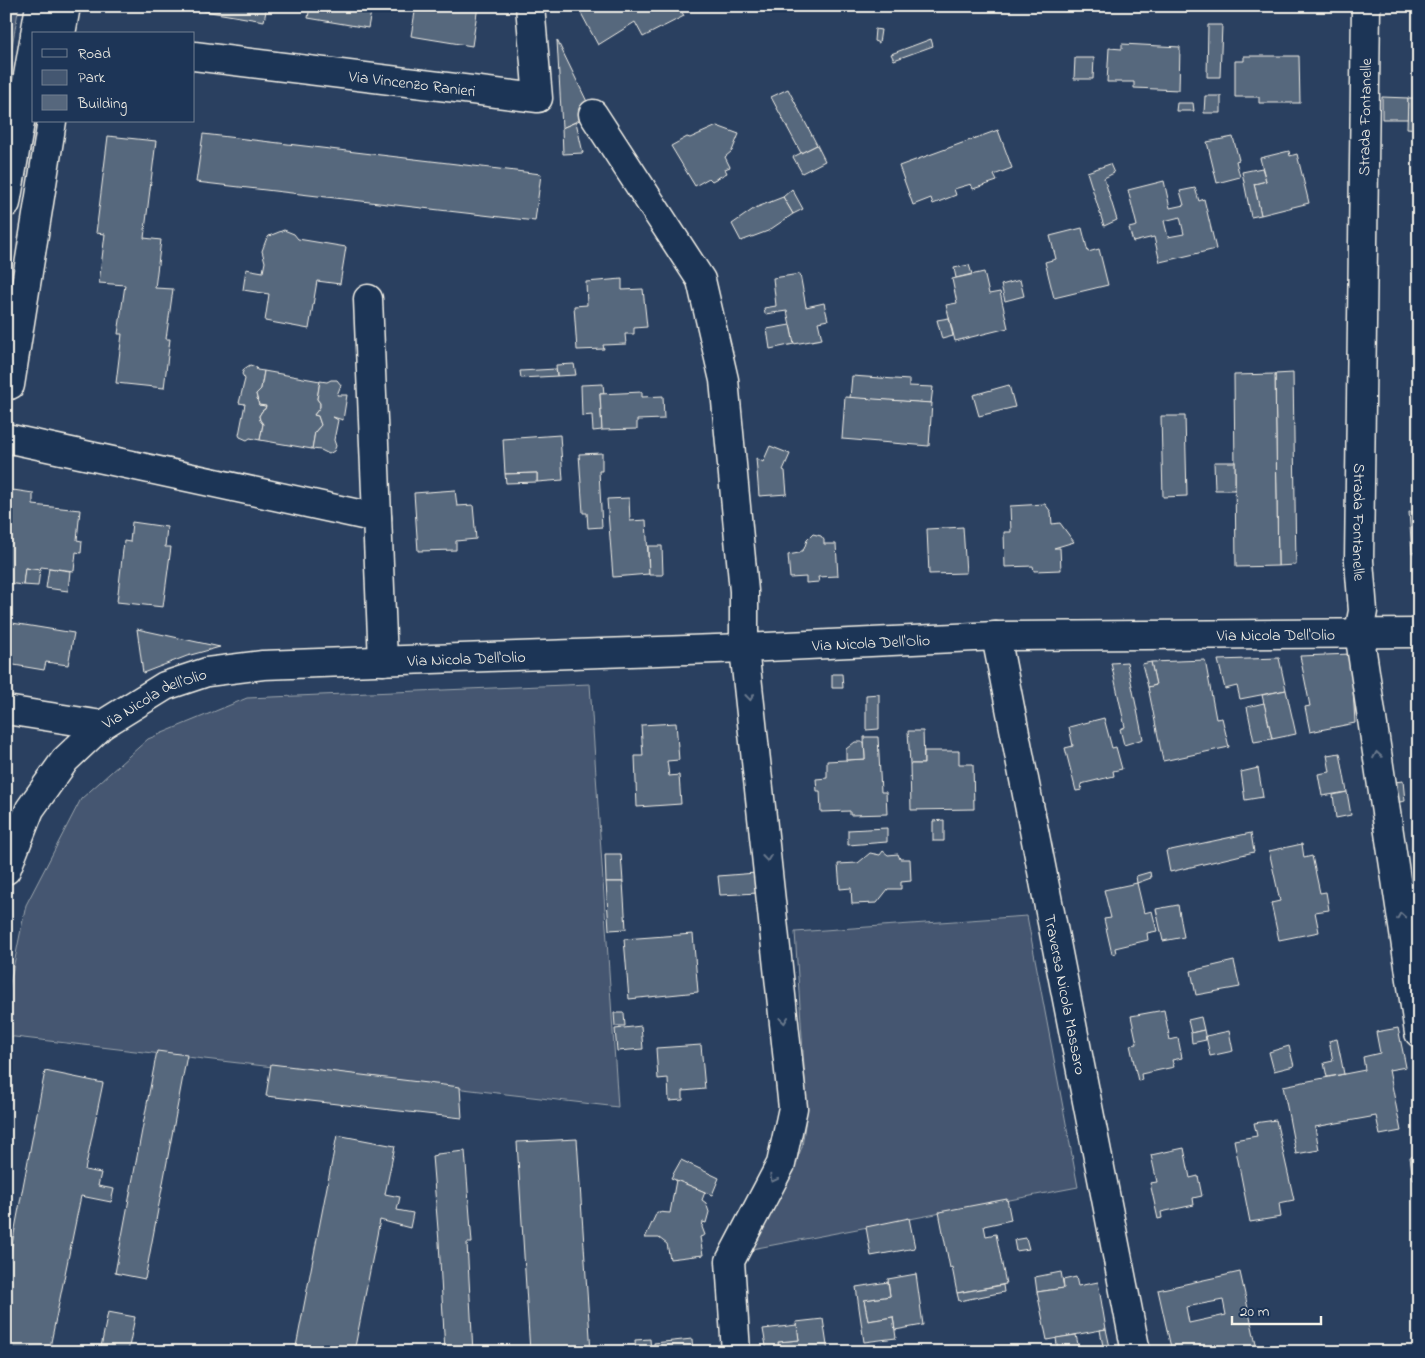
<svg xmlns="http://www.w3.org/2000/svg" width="1425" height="1358" viewBox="0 0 1425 1358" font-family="'Indie Flower',sans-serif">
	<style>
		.green { fill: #445771; stroke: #9ca4ac }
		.building { fill: #56677d; stroke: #f4f1e8; fill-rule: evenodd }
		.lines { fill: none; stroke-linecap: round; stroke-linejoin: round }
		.minor-casing { stroke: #f4f1e8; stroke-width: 31 }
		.minor { stroke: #1d3557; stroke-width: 28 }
		.oneway { stroke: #68778a }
		.labels { text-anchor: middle; stroke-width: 4.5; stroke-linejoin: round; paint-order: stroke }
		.street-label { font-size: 16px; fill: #f4f1e8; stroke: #1d3557 }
	</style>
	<rect width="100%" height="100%" fill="#2a4060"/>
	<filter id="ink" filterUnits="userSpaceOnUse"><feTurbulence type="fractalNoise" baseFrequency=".02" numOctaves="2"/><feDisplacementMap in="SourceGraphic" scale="10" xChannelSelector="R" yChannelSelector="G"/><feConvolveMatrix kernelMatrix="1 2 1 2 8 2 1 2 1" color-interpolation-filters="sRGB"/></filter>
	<g filter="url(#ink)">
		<g class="green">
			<polygon points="6,6 19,6 6,81"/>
			<polygon points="590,684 618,1107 6,1036 6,1003 26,905 81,799 148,739 247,698"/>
			<polygon points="1027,916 1078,1187 752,1249 787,1184 802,1147 807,1111 795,932"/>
		</g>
		<g class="building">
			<polygon points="205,6 267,6 264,21 204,11"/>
			<polygon points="310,6 372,6 368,28 308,18"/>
			<polygon points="416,6 478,6 472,46 411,36"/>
			<polygon points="593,6 679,6 684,16 643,37 635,22 598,45 581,13"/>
			<polygon points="1208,25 1222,25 1220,77 1207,77"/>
			<polygon points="875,29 881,30 879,43 874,41"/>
			<polygon points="931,39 933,46 894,60 891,54"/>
			<polygon points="557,40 593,114 562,128"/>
			<polygon points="1122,44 1180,47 1179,90 1134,88 1134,82 1107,82 1109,48 1122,49"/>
			<polygon points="1244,56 1299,56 1300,103 1259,103 1259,97 1235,97 1235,61 1244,61"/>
			<polygon points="1075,58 1094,58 1093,79 1074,79"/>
			<polygon points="788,89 817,145 801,153 771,97"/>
			<polygon points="1205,96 1221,96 1221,113 1204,113"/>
			<polygon points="1382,97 1408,98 1408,119 1382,119"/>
			<polygon points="1408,98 1419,98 1419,129 1407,128"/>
			<polygon points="1177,103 1193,103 1194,111 1176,111"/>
			<polygon points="576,122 583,153 563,154 562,128"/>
			<polygon points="717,126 739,134 732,151 725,157 730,167 725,169 727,173 712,181 709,178 695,186 671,146 687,137 690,138"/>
			<polygon points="998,130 1012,168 994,175 997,181 973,189 971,184 954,189 956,195 933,204 931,198 913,205 899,166"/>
			<polygon points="203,134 541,174 535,221 196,182"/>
			<polygon points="108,136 156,141 144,238 161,240 155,288 173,289 166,339 170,339 164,388 116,383 122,334 118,334 125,285 99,283 105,234 96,233"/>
			<polygon points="1233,137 1239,160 1236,161 1240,177 1217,183 1207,142"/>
			<polygon points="817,145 825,161 802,173 793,157"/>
			<polygon points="1289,151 1290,156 1297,154 1309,203 1261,215 1254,184 1266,181 1260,158"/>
			<polygon points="1110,164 1114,173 1104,178 1117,220 1104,226 1087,172"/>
			<polygon points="1262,168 1266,181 1254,184 1261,215 1251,217 1242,172"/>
			<path d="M1164,181l6,27 14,-3 -4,-14 15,-3 4,13 5,-2 12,50 -56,13 -6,-25 -21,5 -4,-14 8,-2 -9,-36zM1180,217l4,17 -16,3 -4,-16z"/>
			<polygon points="792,189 803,209 793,214 783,197"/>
			<polygon points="783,197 793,214 768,231 741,241 732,224 755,208"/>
			<polygon points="1082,228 1088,252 1099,249 1108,285 1054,298 1045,262 1056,259 1050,236"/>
			<polygon points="284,230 294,234 298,239 346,247 340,284 317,281 309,329 265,321 269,294 243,290 246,269 263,272 265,262 262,251 266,240 269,236"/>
			<polygon points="969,265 972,274 956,278 954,268"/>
			<polygon points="984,272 989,294 1000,292 1008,328 955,341 946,305 957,303 952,279"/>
			<polygon points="800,274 806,307 824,303 828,320 818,322 822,339 794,344 787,311 765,314 764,308 776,306 773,278"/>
			<polygon points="622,279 622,290 643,289 647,327 634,328 634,334 625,334 626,344 603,345 604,349 577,350 574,306 587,305 586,282"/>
			<polygon points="1020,280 1024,296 1005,301 1001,285"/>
			<polygon points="949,318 953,336 942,339 937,320"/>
			<polygon points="790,325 794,344 770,349 767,329"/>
			<polygon points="574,364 576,375 557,376 556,365"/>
			<polygon points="250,365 256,367 257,370 264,371 261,389 256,394 259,405 266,406 265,409 262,411 259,416 260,420 263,424 260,440 250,438 247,440 240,437 239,435 245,404 239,403 245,379 242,374 244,369"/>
			<polygon points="556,369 557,376 521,378 520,371"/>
			<polygon points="264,371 320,381 317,399 320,403 320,407 314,415 318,416 321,425 315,432 312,449 260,440 263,424 260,420 259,416 262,411 265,409 266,406 259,405 256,394 261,389"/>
			<polygon points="1293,373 1296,565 1278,566 1275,374"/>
			<polygon points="1275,374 1278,566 1236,567 1234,375"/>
			<polygon points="852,376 909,380 909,386 933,387 931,403 850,398"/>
			<polygon points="331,380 337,380 341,385 337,395 347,395 343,420 333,417 338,420 334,440 336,446 334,451 329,454 321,450 312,449 315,432 321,425 318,416 314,415 320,407 320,403 317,399 320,381 327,382"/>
			<polygon points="603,384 604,394 600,394 602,430 593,431 592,415 582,416 581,385"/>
			<polygon points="1009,385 1015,407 979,416 973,395"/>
			<polygon points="642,392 642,397 663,396 664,419 637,420 637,429 602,430 600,394"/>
			<polygon points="845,397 932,403 929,446 842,439"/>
			<polygon points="1161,416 1185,416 1187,496 1163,497"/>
			<polygon points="560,435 563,480 537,482 537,473 505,474 503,439"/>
			<polygon points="770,446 790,454 783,470 785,471 787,494 759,496 756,458 763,462"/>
			<polygon points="602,453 602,471 599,471 602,527 588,528 587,513 583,513 579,454"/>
			<polygon points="1214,462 1235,462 1235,490 1215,490"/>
			<polygon points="537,473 537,482 506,483 505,474"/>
			<polygon points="13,490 33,493 33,505 80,510 77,540 82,541 81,553 76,552 74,571 41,567 40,570 25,568 23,585 6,583 6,516 9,494"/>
			<polygon points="455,490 457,506 473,505 476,539 456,541 456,550 418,551 414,493"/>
			<polygon points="629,498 630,521 646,520 649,574 613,577 607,499"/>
			<polygon points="1045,504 1051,512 1052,524 1060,523 1074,542 1054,548 1060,548 1061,570 1034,571 1033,566 1005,567 1004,532 1011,532 1010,506"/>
			<polygon points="1409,512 1419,512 1419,554 1419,552 1412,553"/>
			<polygon points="132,522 167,527 165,547 171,547 163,607 117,602 124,541 130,542"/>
			<polygon points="963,527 966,573 929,574 927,529"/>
			<polygon points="813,534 821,536 824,540 824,544 836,544 838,576 818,577 819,582 806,583 806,577 790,578 788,555 799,553 804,549 807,540"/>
			<polygon points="648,546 662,546 663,575 649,575"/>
			<polygon points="25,568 40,570 38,586 23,585"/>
			<polygon points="49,568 70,571 68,591 46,588"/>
			<polygon points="6,622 74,633 68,665 46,662 44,670 8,664 9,655 6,655"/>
			<polygon points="137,629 174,637 220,647 187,656 143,673"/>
			<polygon points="1351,654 1355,723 1310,732 1305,707 1310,706 1300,656"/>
			<polygon points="1279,658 1286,690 1240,699 1237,686 1225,689 1218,660"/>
			<polygon points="1205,660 1216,719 1222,718 1229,747 1163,761 1148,687 1156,685 1151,662"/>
			<polygon points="1127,662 1143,739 1124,745 1120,729 1125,727 1111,663"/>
			<polygon points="1151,662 1156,685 1148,687 1142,664"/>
			<polygon points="832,674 842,674 843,688 832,688"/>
			<polygon points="1286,690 1296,734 1272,739 1262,695"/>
			<polygon points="879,694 879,729 866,730 866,695"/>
			<polygon points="1264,703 1272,739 1254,742 1247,707"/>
			<polygon points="1104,718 1112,748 1116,747 1122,769 1113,771 1114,776 1081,784 1082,790 1076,791 1065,748 1073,746 1069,727"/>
			<polygon points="676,723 679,760 667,761 669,776 679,775 681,804 637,807 635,756 643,756 641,725"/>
			<polygon points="908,731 923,731 924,764 910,764"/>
			<polygon points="864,737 878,737 881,792 886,792 887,814 850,815 850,811 821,812 820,791 817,791 816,779 827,778 827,761 865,759"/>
			<polygon points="855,742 864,742 865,759 846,760 846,749"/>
			<polygon points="924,751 959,751 959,764 973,764 974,809 911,810 910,764 924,764"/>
			<polygon points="1340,753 1347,792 1322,796 1318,774 1330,772 1327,755"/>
			<polygon points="1258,768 1263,797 1245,800 1241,772"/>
			<polygon points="1403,781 1405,801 1389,804 1386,783"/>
			<polygon points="1347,792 1351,815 1336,818 1333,795"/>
			<polygon points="944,820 944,841 933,841 933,821"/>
			<polygon points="887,828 887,842 848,845 848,830"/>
			<polygon points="1251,833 1254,852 1170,872 1166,851"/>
			<polygon points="1302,844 1304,858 1312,856 1320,893 1326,892 1329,910 1315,912 1319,932 1279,940 1271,903 1280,901 1269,851"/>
			<polygon points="883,851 888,855 898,854 900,859 910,859 911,881 901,882 901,889 888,889 877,903 852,904 851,888 840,889 838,864 858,863 870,853 880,855"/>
			<polygon points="605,854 621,854 623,882 606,882"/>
			<polygon points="1150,872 1151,878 1137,883 1136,876"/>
			<polygon points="756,873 758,893 720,895 718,876"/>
			<polygon points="606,882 623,882 626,929 609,930"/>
			<polygon points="1137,883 1144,913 1152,911 1157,931 1147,933 1148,940 1115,948 1116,953 1112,954 1104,919 1111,918 1104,890"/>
			<polygon points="1178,905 1184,937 1163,941 1156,909"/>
			<polygon points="693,934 698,992 629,999 624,939"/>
			<polygon points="1234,961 1240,987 1196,995 1191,971"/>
			<polygon points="1164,1010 1170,1040 1178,1038 1182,1058 1172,1060 1174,1067 1141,1074 1142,1080 1138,1081 1130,1045 1137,1044 1131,1016"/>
			<polygon points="614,1013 624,1013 625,1026 615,1026"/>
			<polygon points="1201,1017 1204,1030 1191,1033 1188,1020"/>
			<polygon points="641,1026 643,1049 617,1051 615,1029"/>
			<polygon points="1398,1028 1406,1067 1389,1070 1401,1131 1380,1135 1376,1116 1315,1127 1319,1150 1296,1154 1283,1086 1365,1070 1363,1057 1380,1053 1376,1032"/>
			<polygon points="1204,1030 1206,1040 1192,1043 1191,1033"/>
			<polygon points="1229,1031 1233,1051 1210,1056 1206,1036"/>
			<polygon points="1337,1039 1344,1074 1327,1077 1324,1063 1333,1061 1329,1041"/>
			<polygon points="701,1045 705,1089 683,1091 683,1100 669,1101 668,1078 658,1079 656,1048"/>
			<polygon points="1289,1046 1294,1066 1274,1071 1269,1052"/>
			<polygon points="157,1051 187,1055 145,1279 115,1273"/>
			<polygon points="271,1064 460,1087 462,1118 266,1096"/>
			<polygon points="45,1071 103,1083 85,1170 101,1173 98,1186 114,1189 111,1202 81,1196 49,1352 6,1352 6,1276"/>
			<polygon points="1276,1120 1294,1200 1279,1203 1281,1217 1250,1222 1234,1140 1257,1136 1254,1123"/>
			<polygon points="337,1135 395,1146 385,1194 400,1197 397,1210 413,1213 410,1228 380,1220 354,1352 295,1352"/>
			<polygon points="577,1139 591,1352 530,1352 517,1142"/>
			<polygon points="1184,1148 1190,1178 1198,1176 1202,1196 1193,1198 1194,1205 1161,1212 1162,1218 1158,1219 1150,1183 1157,1182 1151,1155"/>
			<polygon points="465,1151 472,1243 467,1243 473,1352 445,1352 439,1242 432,1156 437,1155 437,1154"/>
			<polygon points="1419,1155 1419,1178 1413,1179 1410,1157"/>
			<polygon points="681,1160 719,1178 712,1195 671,1178"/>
			<polygon points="676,1180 705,1192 702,1200 706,1203 709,1212 706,1223 703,1222 702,1227 705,1235 700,1237 703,1255 670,1259 667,1244 659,1238 645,1238 657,1212 670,1213"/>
			<polygon points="1007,1199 1011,1220 984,1226 986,1236 996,1234 1006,1284 957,1293 952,1267 950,1268 939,1212"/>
			<polygon points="909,1218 915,1248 871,1256 866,1227"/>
			<polygon points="1026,1238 1029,1249 1016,1251 1014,1240"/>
			<polygon points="1061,1272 1064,1288 1037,1292 1035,1277"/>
			<path d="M1240,1272l17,77 -15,3h-70l-14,-62zM1223,1300l3,15 -37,8 -3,-16z"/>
			<polygon points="916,1274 923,1325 895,1330 893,1317 868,1321 864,1300 890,1296 888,1279"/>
			<polygon points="1076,1277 1078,1286 1098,1282 1106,1329 1047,1340 1037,1292 1064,1288 1063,1280"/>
			<polygon points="888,1282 890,1296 864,1300 868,1321 893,1317 896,1338 864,1342 856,1287"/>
			<polygon points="1003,1285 1004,1292 959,1301 957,1293"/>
			<polygon points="108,1312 135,1317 128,1352 100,1352"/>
			<polygon points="823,1319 828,1352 779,1352 778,1342 799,1340 796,1322"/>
			<polygon points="797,1325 799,1340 778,1342 779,1352 767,1352 763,1329"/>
			<polygon points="1106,1329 1111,1352 1104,1352 1100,1330"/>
			<polygon points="1076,1335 1079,1349 1058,1352 1056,1338"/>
			<polygon points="650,1339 651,1352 636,1352 635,1340"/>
			<polygon points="692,1339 693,1352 654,1352 654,1343"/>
		</g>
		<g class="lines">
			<g class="minor-casing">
				<g id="minor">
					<path id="s1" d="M1366,6l-7,555 4,50 -4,21 60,401"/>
					<polyline points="35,34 40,6"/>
					<polyline points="61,34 66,6"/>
					<path id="s2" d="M194,56l344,42 -8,-92"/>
					<polyline points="593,114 701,280 724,380 744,591 744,648 793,1108 781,1164 730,1261 736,1352"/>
					<polyline points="6,203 34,41"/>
					<polyline points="368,299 383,661"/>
					<polyline points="10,385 52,121"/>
					<polyline points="6,438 377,518"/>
					<path id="s3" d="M996,636l140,716"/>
					<polyline points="6,710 102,725"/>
					<path id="s4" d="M6,870l24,-61 35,-49 37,-35 63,-39 42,-14 56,-7 481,-17 252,-12 423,-3"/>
				</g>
			</g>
			<use href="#minor" class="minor"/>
		</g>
		<defs><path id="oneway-chevron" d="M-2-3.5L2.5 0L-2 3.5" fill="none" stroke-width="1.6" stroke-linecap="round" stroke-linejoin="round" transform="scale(1.25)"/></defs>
		<g class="oneway">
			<use href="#oneway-chevron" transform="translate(750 697) rotate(84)"/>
			<use href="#oneway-chevron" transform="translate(1377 755) rotate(-99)"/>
			<use href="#oneway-chevron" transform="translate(767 858) rotate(84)"/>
			<use href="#oneway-chevron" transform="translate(1401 916) rotate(-99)"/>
			<use href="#oneway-chevron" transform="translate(784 1020) rotate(84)"/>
			<use href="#oneway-chevron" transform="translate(773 1179) rotate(118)"/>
		</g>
	</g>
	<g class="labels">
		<g class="street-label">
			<text dy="6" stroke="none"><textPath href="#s2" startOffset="220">Via Vincenzo Ranieri</textPath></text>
			<text transform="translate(1364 117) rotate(-89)" y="6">Strada Fontanelle</text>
			<text dy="6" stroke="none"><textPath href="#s1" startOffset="516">Strada Fontanelle</textPath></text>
			<text dy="6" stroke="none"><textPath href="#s4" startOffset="1365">Via Nicola Dell'Olio</textPath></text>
			<text dy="6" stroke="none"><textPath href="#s4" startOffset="960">Via Nicola Dell'Olio</textPath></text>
			<text dy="6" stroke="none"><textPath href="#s4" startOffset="555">Via Nicola Dell'Olio</textPath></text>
			<text dy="6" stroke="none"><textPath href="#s4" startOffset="236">Via Nicola dell'Olio</textPath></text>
			<text dy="6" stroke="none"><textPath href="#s3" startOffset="365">Traversa Nicola Massaro</textPath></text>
		</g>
	</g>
	<rect width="1425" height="1358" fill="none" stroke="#1d3557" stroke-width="25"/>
	<rect x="12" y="12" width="1400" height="1333" fill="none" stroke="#f4f1e8" stroke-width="2" filter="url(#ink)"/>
	<rect x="32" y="32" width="162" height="90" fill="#1d3557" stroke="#738091"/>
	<rect x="42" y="49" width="25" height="8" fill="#1d3557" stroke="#738091"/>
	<text x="78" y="58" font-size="15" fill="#f4f1e8">Road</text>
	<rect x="42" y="70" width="25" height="15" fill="#445771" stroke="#738091"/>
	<text x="78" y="82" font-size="15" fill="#f4f1e8">Park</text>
	<rect x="42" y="95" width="25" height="15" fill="#56677d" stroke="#738091"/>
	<text x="78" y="108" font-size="15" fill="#f4f1e8">Building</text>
	<path d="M1232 1316v8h89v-8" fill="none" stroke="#f4f1e8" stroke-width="2.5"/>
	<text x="1240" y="1316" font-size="15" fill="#f4f1e8" stroke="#1d3557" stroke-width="4" paint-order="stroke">20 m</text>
</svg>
